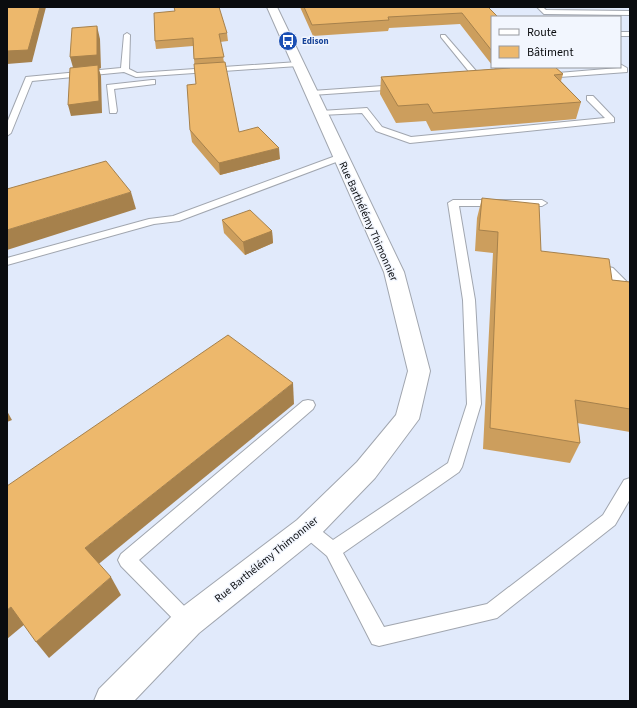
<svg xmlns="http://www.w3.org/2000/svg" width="637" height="708" viewBox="0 0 637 708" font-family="'Source Sans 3',sans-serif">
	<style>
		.built { fill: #e1eafb; fill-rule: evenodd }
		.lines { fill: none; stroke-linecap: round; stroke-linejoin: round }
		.service-casing { stroke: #a1a6af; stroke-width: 2 }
		.minor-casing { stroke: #a1a6af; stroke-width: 2 }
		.service { fill: #fff; fill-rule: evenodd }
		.minor { fill: #fff; fill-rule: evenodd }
		.wall { fill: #cc9e5d }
		.shaded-wall { fill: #a6814c }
		.building { fill: #edb86c; stroke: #a6814c }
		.labels { text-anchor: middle; stroke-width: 3; stroke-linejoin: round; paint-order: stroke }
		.far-transit-label { font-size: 9px; font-weight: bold; fill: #164399; stroke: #f2f6fe; text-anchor: start }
		.street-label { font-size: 11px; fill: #0a0c0f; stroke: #f2f6fe }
	</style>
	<rect width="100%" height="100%" fill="#f2f6fe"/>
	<path class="built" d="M7,7h623v694h-623zM492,17h128v50h-128z"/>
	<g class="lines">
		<g class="service-casing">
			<g id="service">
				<polygon points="537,7 543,7 546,10 630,11 630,15 544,14"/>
				<rect x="620" y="32" width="10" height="4"/>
				<polygon points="127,33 130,35 129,69 137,73 298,62 302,64 298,66 136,77 124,72 32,81 11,133 7,136 7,123 26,77 121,68 124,35"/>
				<polygon points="441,35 445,35 483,79 483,83 474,83 475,79 441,37"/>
				<polygon points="620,64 627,68 627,72 546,78 542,76 546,74 618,68 617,67 620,67"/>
				<polygon points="152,80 155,80 155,84 114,89 117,111 116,113 110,113 107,85"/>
				<polygon points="397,85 400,85 400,89 312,95 308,93 312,91"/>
				<polygon points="587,96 593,96 614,118 614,122 410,143 376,131 362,113 321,115 317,113 321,111 367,108 382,127 411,137 605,118 587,100"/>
				<polygon points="341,154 346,157 344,159 179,221 154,224 7,265 7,258 149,219 173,216"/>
				<polygon points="453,200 542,200 547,203 542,206 459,206 475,300 481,404 462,467 459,472 343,553 384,627 487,604 603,515 624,480 630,478 630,499 615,525 497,618 379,646 372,644 327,556 301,534 299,529 301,524 307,522 313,524 333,540 448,463 467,404 463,300 448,203"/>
				<polygon points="609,267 613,268 630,285 630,296 626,295 605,274 603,271"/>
				<polygon points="308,400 313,401 315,405 313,409 139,560 194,616 197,622 194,628 188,631 182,628 121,566 118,560 121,554 303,401"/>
			</g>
		</g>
		<g class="minor-casing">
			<polygon id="minor" points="267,7 277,7 404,272 430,371 419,419 375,478 317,538 199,633 134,701 94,701 99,689 177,611 297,520 357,462 396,415 408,371 384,272"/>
		</g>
		<use href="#service" class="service"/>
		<use href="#minor" class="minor"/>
	</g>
	<g class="wall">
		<polygon points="300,7 489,7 492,17 492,65 460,24 389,28 388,31 313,36"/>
		<polygon points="227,33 228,41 220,42 224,62 239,132 280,159 220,175 192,142 190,130 196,84 193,46 156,49 155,41"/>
		<polygon points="493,67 555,67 563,74 561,81 581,102 576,119 431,131 426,121 396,123 380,94 381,77 495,69"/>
		<polygon points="482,198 541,251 612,280 630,282 630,432 577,423 580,443 570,463 483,449 493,253 475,251 477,218"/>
		<polygon points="222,220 272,231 273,243 245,255 224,233"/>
	</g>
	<g class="shaded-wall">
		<polygon points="40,7 46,7 32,62 7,64 7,51"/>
		<polygon points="97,26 100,39 101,68 99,69 101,76 102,113 71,116 68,105 74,71 70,57"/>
		<polygon points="279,148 280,159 220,175 219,163"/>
		<polygon points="131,192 136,209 7,250 7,230"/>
		<polygon points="272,231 273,243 245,255 243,242"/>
		<polygon points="293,383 294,404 95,567 85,548"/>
		<polygon points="7,411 12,420 7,422"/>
		<polygon points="111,577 121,595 49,658 36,642"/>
		<polygon points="11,607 25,624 7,639 7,610"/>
	</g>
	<g class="building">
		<polygon points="7,7 40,7 28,50 7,51"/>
		<polygon points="174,7 219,7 227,33 219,34 224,57 194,59 193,38 155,41 154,13 175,11"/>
		<polygon points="304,7 488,7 498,17 492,17 492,51 462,13 388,17 389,20 312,25"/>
		<polygon points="97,26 97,55 70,57 72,28"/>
		<polygon points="225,62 239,132 258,127 279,148 219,163 190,130 187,85 196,84 194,64"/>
		<polygon points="98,65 99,101 68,105 70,68"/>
		<polygon points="509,67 555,67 563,74 554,75 581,102 433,113 428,104 398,106 381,77 510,68"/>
		<polygon points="106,161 131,192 7,230 7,189"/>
		<polygon points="482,198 539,204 541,251 609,259 612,280 630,282 630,409 575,400 580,443 490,428 498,232 479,230"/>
		<polygon points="250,210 272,231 243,242 222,220"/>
		<polygon points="228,335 293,383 85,548 111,577 36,642 11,607 7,610 7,486"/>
	</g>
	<defs>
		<g id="bus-disc" transform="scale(1)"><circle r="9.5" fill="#1a4fb4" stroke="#f2f6fe"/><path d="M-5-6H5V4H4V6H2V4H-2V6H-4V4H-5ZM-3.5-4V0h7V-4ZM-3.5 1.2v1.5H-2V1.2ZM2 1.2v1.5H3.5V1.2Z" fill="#fff"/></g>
	</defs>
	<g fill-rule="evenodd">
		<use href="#bus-disc" x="288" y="41"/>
	</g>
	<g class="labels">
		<g class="far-transit-label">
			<text x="302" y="44">Edison</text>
		</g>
		<g class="street-label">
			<text transform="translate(369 221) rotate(66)" y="4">Rue Barthélémy Thimonnier</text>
			<text transform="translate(266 559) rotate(-39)" y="4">Rue Barthélémy Thimonnier</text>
		</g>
	</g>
	<rect width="637" height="708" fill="none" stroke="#0a0c0f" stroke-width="16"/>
	<rect x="491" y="16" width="130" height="52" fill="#f2f6fe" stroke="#95989e"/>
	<rect x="499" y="29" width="20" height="6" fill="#ffffff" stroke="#95989e"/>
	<text x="527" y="36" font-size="12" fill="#0a0c0f">Route</text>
	<rect x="499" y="46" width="20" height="12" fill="#edb86c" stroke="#95989e"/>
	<text x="527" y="56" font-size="12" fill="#0a0c0f">Bâtiment</text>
</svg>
